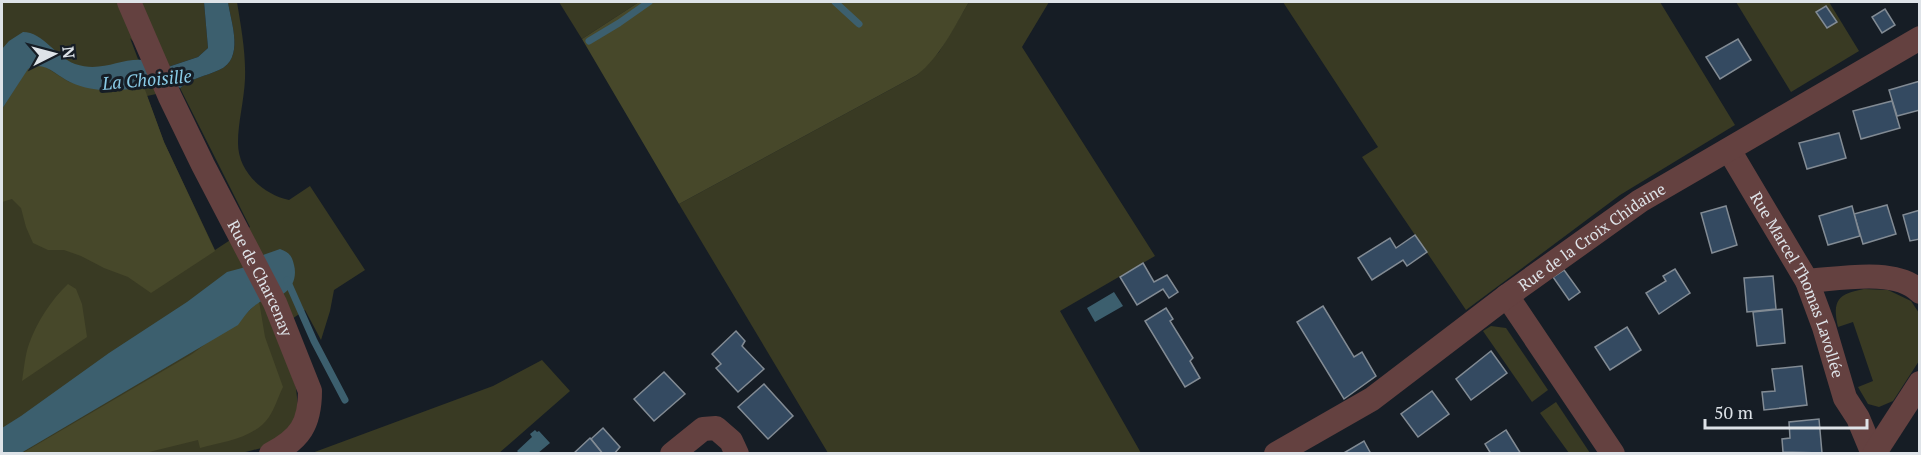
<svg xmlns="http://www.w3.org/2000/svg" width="1921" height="455" viewBox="0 0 1921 455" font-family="'PT Serif',serif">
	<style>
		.green { fill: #393a23 }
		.forest { fill: #47482a }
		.water { fill: #3c5f6e }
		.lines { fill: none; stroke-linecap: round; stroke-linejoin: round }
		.stream { stroke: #3c5f6e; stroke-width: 7 }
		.building { fill: #344a61; stroke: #828b94; stroke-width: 1.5 }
		.street { stroke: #644140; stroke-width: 24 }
		.labels { text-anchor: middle; stroke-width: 6; stroke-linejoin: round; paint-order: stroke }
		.street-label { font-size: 16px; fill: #dee3e8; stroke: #161d25 }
		.water-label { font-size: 18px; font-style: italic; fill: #89cbe6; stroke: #161d25 }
	</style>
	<rect width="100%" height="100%" fill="#161d25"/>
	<g class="green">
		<path d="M2,2h117l31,59 -20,-23 8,21 18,14 5,20 -14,3 17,46 51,108 35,-23 -70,-139c14,-11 24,-11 39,-18 26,-11 12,-47 9,-68h9c4,25 9,51 8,77 -1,22 -7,43 -7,64 0,29 25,51 51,57l21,-14 55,84 -31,20 -4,21 -9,29 -16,-30 -29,20 20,58 2,19 -4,14 -21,24 -35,9 -236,-1z"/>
		<polygon points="140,2 204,2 208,48 198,57 168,67"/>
		<polygon points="559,2 639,2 582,39"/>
		<polygon points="969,2 1049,2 1022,47 1155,256 1060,311 1141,453 828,453 679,204 917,75 939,52"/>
		<polygon points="1283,2 1660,2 1735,125 1620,195 1466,310 1362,157 1378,147"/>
		<polygon points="1736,2 1829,2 1859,51 1791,92"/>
		<path d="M1864,289l24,1 23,11 8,12v48l-26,40 -14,6 -11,-3 -10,-17 15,-6 -20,-59 -15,5c-6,-27 0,-33 26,-38z"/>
		<polygon points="1491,326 1506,328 1548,390 1532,402 1483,331"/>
		<polygon points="542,360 570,391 499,453 312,453 493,386"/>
		<polygon points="1556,402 1590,453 1569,453 1540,413"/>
	</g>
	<g class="forest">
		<path d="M639,2h330c-15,25 -28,54 -52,73l-238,129 -97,-165z"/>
		<polygon points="34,65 42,65 69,82 116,90 144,87 164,142 215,251 151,293 128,277 104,268 81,256 64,250 48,250 33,243 26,227 21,208 12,199 2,202 2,109 28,68"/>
		<path d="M68,284l8,5 6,15 5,33 -65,44c2,-12 3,-26 7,-37 8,-22 22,-44 39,-60z"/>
		<path d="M259,301l6,36 18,50c-5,10 -8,21 -14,30 -14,21 -46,25 -69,31l-2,-8 -53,13 -124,1 171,-100 54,-40z"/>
	</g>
	<g class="water">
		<path d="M204,2h24c3,21 17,57 -9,68 -15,7 -25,7 -39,18l-7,-5 -5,-16 30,-10 10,-9z"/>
		<path d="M23,32c20,0 33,25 52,32 29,10 48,-9 75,-3l10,24c-32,4 -59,11 -90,-3 -13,-6 -27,-23 -42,-13l-26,40v-60l7,-8z"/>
		<path d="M280,249c9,3 12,7 14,16 3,11 -1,23 -11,29 -8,5 -19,4 -26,10 -9,6 -13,13 -19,21l-217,128 -19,1v-26l19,-12 88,-63 78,-51 40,-30 15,-4 21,-13z"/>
		<polygon points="1114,292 1123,306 1095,322 1087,308"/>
		<polygon points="535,430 537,432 539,431 550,443 538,453 519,453 517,451 532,437 530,434"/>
	</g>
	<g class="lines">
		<g class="stream">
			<polyline points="835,2 859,24"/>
			<polyline points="589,41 619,23 649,2"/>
			<polyline points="287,280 314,341 345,400"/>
		</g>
	</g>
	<g class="building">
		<polygon points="1826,6 1837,22 1827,28 1816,12"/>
		<polygon points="1885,9 1895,25 1882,33 1872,17"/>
		<polygon points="1738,39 1751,60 1720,79 1706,57"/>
		<polygon points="1920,81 1920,110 1897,116 1889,90"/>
		<polygon points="1892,101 1900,128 1861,139 1853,111"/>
		<polygon points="1839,133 1846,158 1807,169 1799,143"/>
		<polygon points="1887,205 1896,234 1863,244 1854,214"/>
		<polygon points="1726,206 1737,245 1712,253 1701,213"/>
		<polygon points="1852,206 1860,236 1828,245 1819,216"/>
		<polygon points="1920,210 1920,239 1910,241 1903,215"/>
		<polygon points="1415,235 1427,252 1407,266 1403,260 1372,280 1358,258 1390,238 1396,248"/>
		<polygon points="1143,263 1154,282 1167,275 1178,292 1169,298 1163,289 1137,305 1120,277"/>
		<polygon points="1675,269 1690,293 1659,314 1646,293 1666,281 1663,276"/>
		<polygon points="1564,270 1580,292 1569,300 1553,277"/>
		<polygon points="1773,276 1776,309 1747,312 1744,278"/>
		<polygon points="1323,306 1354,357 1362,352 1376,376 1344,399 1297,322"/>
		<polygon points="1166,308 1173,319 1170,321 1193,358 1190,361 1200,378 1185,387 1145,321"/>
		<polygon points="1782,309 1785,343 1757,346 1753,312"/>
		<polygon points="1627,327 1641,350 1610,370 1595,347"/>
		<polygon points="736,331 745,341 742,346 764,369 738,392 716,368 721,364 712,354"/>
		<polygon points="1491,351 1507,373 1471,400 1456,379"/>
		<polygon points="1802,366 1807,405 1764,410 1762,392 1775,391 1772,369"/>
		<polygon points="664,372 685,394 654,421 634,399"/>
		<polygon points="764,384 793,416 768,439 738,407"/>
		<polygon points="1432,391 1449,414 1418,437 1401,414"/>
		<polygon points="1819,419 1822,453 1783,452 1782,439 1790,438 1789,422"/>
		<polygon points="603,428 620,447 614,454 603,454 591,439"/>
		<polygon points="1506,430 1521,454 1491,454 1485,444"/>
		<polygon points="590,438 603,454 573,454"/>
		<polygon points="1364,441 1371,454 1342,454"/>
	</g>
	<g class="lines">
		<g class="street">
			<path id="s1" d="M129,2l41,95 33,68 72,138 35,88c0,33 -10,48 -39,63"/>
			<path id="s2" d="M1729,150l78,131 17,46 21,71 13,20 15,36"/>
			<path d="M1807,281c31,-2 90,-14 113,11"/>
			<polyline points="1507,296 1613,454"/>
			<polyline points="672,454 703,429 716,428 731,441 737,454"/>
			<path id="s3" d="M1276,454l96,-55 135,-103 133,-95 280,-163"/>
			<polyline points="1874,454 1920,383"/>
		</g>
	</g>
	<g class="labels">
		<g class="street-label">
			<text dy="6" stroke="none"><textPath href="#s3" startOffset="384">Rue de la Croix Chidaine</textPath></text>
			<text dy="6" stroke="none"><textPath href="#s1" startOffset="306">Rue de Charcenay</textPath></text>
			<text dy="6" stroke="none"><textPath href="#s2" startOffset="152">Rue Marcel Thomas Lavollée</textPath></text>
		</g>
		<g class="water-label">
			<text transform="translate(147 80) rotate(-5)" y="6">La Choisille</text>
		</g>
	</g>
	<rect width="1921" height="455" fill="none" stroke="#dee3e8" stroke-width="6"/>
	<g transform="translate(54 54) rotate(84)" stroke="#161d25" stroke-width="4.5" paint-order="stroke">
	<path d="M0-4.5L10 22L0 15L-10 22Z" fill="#dee3e8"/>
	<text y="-9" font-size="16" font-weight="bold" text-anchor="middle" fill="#dee3e8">N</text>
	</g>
	<path d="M1705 419v9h162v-9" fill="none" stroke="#dee3e8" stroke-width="3"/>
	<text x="1714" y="419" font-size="18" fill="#dee3e8" stroke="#161d25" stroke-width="4.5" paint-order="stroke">50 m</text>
</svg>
